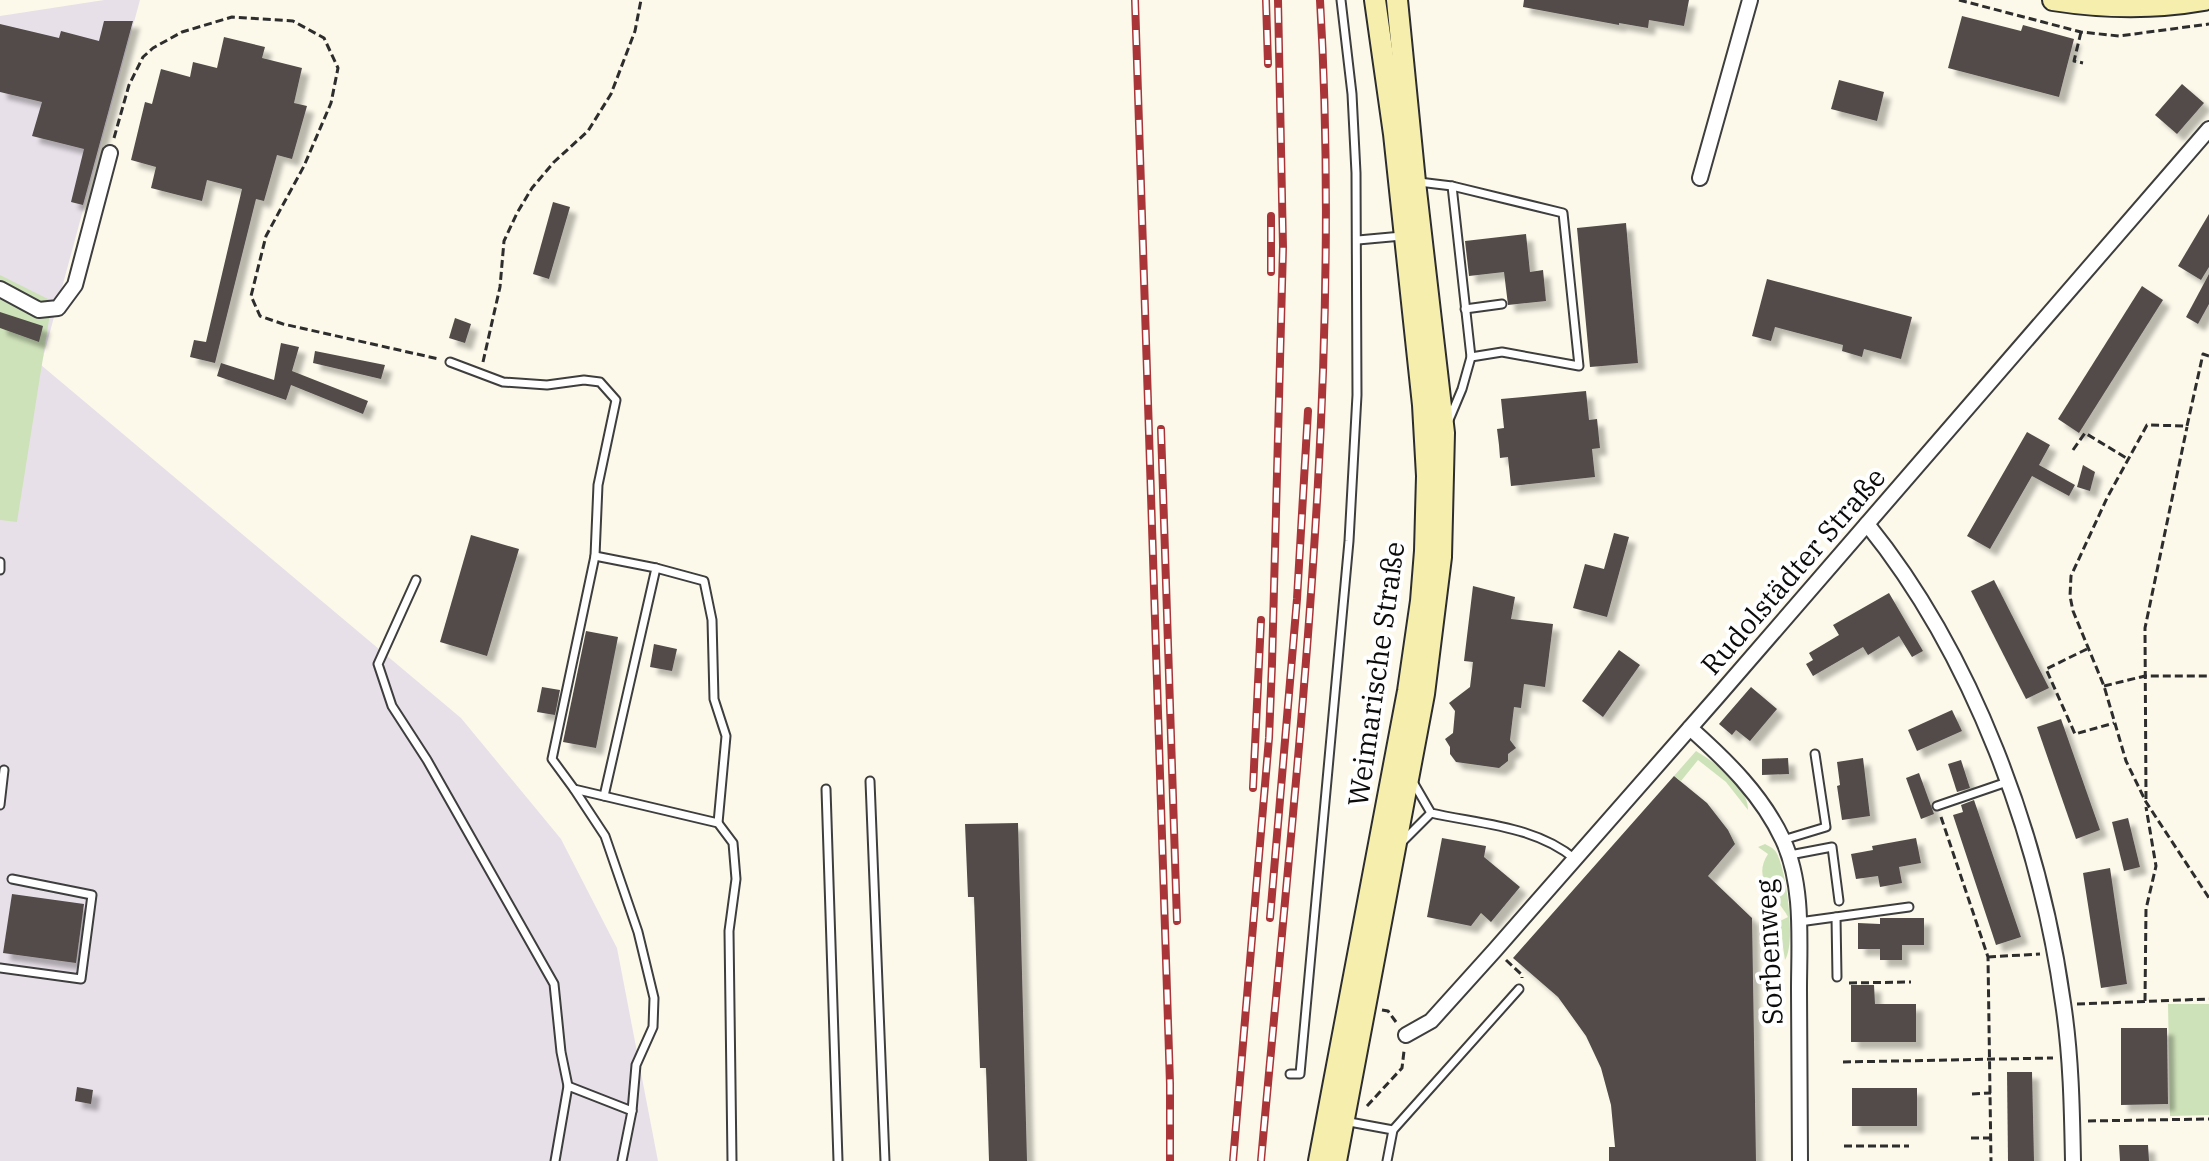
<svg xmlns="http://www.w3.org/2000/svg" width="2209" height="1161" viewBox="0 0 2209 1161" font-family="'IBM Plex Serif',serif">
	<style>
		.industrial { fill: #e8e0e9 }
		.green { fill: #cee2b9 }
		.building { fill: #524c48; filter: url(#shadow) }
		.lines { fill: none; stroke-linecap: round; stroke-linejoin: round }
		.service-casing { stroke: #3e3e3e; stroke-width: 11 }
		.minor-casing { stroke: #3e3e3e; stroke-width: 18 }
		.secondary-casing { stroke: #2d2d2d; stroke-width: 24 }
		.path { stroke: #2d2d2d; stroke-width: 3; stroke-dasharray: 8 4; stroke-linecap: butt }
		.service { stroke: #fff; stroke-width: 7 }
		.minor { stroke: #fff; stroke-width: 14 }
		.secondary { stroke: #f5eead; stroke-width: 20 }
		.rail-casing { stroke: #a93538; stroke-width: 8 }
		.rail { stroke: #fff; stroke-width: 5; stroke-dasharray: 15; stroke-linecap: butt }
		.labels { text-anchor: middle; stroke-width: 8; stroke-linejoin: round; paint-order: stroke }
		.street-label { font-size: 28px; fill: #0b0b0b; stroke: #fff }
	</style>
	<defs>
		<filter id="shadow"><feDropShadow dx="7" dy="7" stdDeviation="2" flood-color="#0004"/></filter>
	</defs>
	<rect width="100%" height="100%" fill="#fcf9eb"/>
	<polygon class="industrial" points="104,0 140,0 41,365 461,718 561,839 617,948 658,1161 0,1161 0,16"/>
	<g class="green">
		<polygon points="0,275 52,301 17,522 0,520"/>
		<path d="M1696,751c19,11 53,37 52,59l-22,-28 -28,-22 -17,21 -7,-5z"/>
		<path d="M1765,844c5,3 7,3 11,8 11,18 20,92 9,108l-4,-26 -5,-11 12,-6c-12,-22 -37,-37 -20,-63l-10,-7z"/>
		<polygon points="2168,1004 2209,1004 2209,1115 2170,1116"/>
	</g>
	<g class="building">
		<polygon points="1524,0 1689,0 1684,26 1649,20 1648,28 1619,23 1619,25 1523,7"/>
		<polygon points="1962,16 2021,31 2023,25 2074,39 2059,97 1948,68"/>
		<polygon points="104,21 133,21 83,205 71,202 84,149 32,136 42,102 0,92 0,24 59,38 61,31 99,41"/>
		<polygon points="224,37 265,47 262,58 302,68 294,103 307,106 292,159 277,155 264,201 256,199 215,363 190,357 194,340 206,342 242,189 207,180 202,201 178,195 151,188 156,167 131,160 145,102 152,104 161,69 190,77 193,62 217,68"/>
		<polygon points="1839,80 1884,92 1877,121 1831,109"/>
		<polygon points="2182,84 2204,103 2177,134 2155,115"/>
		<polygon points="553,202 570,207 549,279 533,274"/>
		<polygon points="2209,214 2209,267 2201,280 2178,266"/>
		<polygon points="1626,223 1638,363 1590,367 1577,228"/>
		<polygon points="1526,234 1530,272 1543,270 1546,301 1508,305 1504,272 1469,276 1465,241"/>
		<polygon points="2209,274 2209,304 2198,324 2186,317"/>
		<polygon points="1767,279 1912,317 1901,359 1864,349 1862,357 1842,351 1843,345 1775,327 1771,341 1752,336"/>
		<polygon points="2142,286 2163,300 2079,433 2058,419"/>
		<polygon points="0,312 43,326 39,342 0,328"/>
		<polygon points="455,318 471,324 465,343 449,338"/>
		<polygon points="281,343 299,347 292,371 368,401 363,414 291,385 286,400 217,376 221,363 274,380"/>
		<polygon points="315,351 385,365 381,379 313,363"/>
		<polygon points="1586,391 1589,420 1597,419 1600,448 1592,449 1595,477 1511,486 1508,457 1500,458 1499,445 1497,429 1504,428 1501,399"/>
		<polygon points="2027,432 2050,445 2039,465 2075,485 2069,496 2032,476 1990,549 1967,536"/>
		<polygon points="2083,465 2095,472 2090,491 2077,487"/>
		<polygon points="1614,533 1629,537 1607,617 1573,608 1585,564 1604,569"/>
		<polygon points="471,535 519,549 487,656 440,642"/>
		<polygon points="1994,580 2049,688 2026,699 1971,591"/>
		<polygon points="1473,586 1515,597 1511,619 1553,624 1545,687 1524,684 1521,708 1514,707 1510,740 1516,748 1508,754 1508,761 1499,768 1456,762 1450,754 1450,747 1445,739 1453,733 1455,711 1449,703 1470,687 1473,662 1464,661"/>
		<polygon points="1889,593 1923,651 1912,657 1899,636 1868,655 1863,647 1813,676 1806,664 1813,660 1809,653 1839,635 1833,625"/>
		<polygon points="586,631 618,637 596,748 563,742"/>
		<polygon points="654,644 677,649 672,671 650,667"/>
		<polygon points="1619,650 1640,665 1603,717 1582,701"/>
		<polygon points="542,687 560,690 555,715 537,712"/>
		<polygon points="1751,687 1777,709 1750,741 1736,730 1732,735 1719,724"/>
		<polygon points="1952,710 1962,731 1917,751 1908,730"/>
		<polygon points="2061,719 2100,830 2076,839 2037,727"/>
		<polygon points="1788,758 1789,774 1762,775 1762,759"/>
		<polygon points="1863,758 1870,816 1842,820 1837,786 1840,785 1837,762"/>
		<polygon points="1961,760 1970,788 1957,792 1948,764"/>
		<polygon points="1919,773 1934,814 1921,819 1906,778"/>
		<polygon points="1674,776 1707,803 1728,830 1735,844 1708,876 1752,918 1756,1161 1609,1161 1609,1147 1615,1147 1611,1105 1601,1068 1586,1036 1558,997 1513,958"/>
		<polygon points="1974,800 2021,937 1996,945 1953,815 1963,812 1961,805"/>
		<polygon points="2128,818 2140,867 2124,871 2112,822"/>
		<polygon points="1018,823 1027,1161 989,1161 986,1068 980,1068 974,897 968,897 965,824"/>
		<polygon points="1442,838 1486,846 1484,857 1520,887 1491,922 1481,913 1471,926 1427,917"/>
		<polygon points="1916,838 1921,863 1899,867 1902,883 1880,887 1878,876 1856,879 1851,854 1873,850 1872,846"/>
		<polygon points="2110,868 2127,984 2101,988 2083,873"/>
		<polygon points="12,894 84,904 76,963 3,953"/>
		<polygon points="1880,918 1924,918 1924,945 1902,945 1902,960 1880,960 1880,949 1858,949 1858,923 1880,924"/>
		<polygon points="1851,985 1874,985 1875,1004 1916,1004 1916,1042 1851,1042"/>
		<polygon points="2121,1028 2167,1028 2168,1104 2121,1105"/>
		<polygon points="2007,1072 2032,1072 2034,1161 2008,1161"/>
		<polygon points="77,1087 93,1090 91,1104 75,1101"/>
		<rect x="1852" y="1088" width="65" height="38"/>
		<polygon points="2119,1145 2148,1145 2149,1161 2120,1161"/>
	</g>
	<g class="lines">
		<g class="service-casing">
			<g id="service">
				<polyline points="1419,182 1452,186 1471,357 1462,389 1449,420"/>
				<polyline points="1452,186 1563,213 1579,366 1502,352 1471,357"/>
				<polyline points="1358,240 1402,236"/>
				<polyline points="1465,309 1502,304"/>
				<polyline points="450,362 503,382 547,385 584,380 600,382 616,400 598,485 595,556 552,759 574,789 718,823 733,843 736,879 729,931 732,1161"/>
				<polyline points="595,556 656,568 604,796"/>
				<polyline points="0,562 0,570"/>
				<polyline points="656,568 704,581 712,620 714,699 726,736 718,823"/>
				<polyline points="416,580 378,664 392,706 427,760 554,984 561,1052 568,1086"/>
				<polyline points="870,781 885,1161"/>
				<path d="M1413,782l18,31c49,11 105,13 144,46"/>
				<polyline points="574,789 605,836 638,932 654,998 653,1027 636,1065 632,1111 622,1161"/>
				<polyline points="826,789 838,1161"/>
				<polyline points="0,805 4,770"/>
				<polyline points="1937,806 2007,782"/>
				<polyline points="1783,840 1826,827 1815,754"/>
				<polyline points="1401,843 1431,813"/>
				<polyline points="1790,855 1832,847 1839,901"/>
				<polyline points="1836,917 1837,977"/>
				<polyline points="1799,922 1909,907"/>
				<polyline points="0,968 81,979 92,895 12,879"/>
				<polyline points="1290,1074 1300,1074 1349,541 1357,395 1356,173 1352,94 1341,0"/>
				<polyline points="1344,1121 1393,1130"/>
				<polyline points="555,1161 568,1086 632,1111"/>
				<polyline points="1387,1161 1393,1130 1519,989"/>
			</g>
		</g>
		<g class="minor-casing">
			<g id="minor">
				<polyline points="1700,178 1750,0"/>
				<polyline points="0,289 39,310 58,308 75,285 110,153"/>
				<path d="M1867,524c106,131 173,313 196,479 8,52 9,105 10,158"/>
				<path d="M1690,728c37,33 72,67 93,112 21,45 16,102 16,150 0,57 1,114 1,171"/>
				<polyline points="1406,1035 1431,1021 1495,950 1718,696 2209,129"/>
			</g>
		</g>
		<g class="secondary-casing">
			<g id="secondary">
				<path d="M2053,0c51,8 100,9 151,0"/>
				<polyline points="1319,1161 1408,691 1421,601 1425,551 1427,476 1423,405 1394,134 1375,0"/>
				<polyline points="1336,1161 1424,694 1441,557 1444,433 1415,182 1397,0"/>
			</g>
		</g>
		<g class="path">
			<polyline points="1959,0 2081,32 2119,36 2209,24"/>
			<polyline points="2081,32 2074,61 2083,63"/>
			<polyline points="114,138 129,85 143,57 153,48 182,32 232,17 293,21 324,38 338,68 331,103 304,166 266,236 251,296 260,316 283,324 439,359"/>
			<polyline points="2209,356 2203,354 2187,426 2147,425 2107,498 2071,576 2070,596 2073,611 2104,686 2126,761 2146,802 2209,898"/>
			<polyline points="483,362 500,287 504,241 517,213 532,188 554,162 588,131 611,94 635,31 641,0"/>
			<polyline points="2073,450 2085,433 2128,459"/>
			<polyline points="2087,649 2046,669 2075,734 2114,723"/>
			<polyline points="2104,686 2145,676 2209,676"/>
			<polyline points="2146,799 2145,628 2187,427"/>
			<polyline points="1941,817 1988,957 1991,1161"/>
			<polyline points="1988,957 2040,954"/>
			<polyline points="1506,960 1522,975 1522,978"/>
			<polyline points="1849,983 1911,982"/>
			<polyline points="2145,1001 2146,909 2156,866 2146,807"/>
			<polyline points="2077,1004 2209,999"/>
			<polyline points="1382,1010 1388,1011 1396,1022"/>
			<polyline points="1843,1062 2053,1058"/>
			<polyline points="1972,1094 1991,1093"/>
			<polyline points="1367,1106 1402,1068 1404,1051"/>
			<polyline points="2088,1121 2209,1119"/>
			<polyline points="1971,1138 1991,1138"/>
			<polyline points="1844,1146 1909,1146"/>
		</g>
		<use href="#service" class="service"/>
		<use href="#minor" class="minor"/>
		<use href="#secondary" class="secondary"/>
		<g class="rail-casing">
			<g id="rail">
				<polyline points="1135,0 1170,1084 1170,1161"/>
				<polyline points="1266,0 1268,64"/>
				<polyline points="1271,272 1271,216"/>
				<polyline points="1161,429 1177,921"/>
				<polyline points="1253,788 1261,620"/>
				<polyline points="1270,918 1297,599 1308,411"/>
				<polyline points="1233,1161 1269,738 1272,664 1283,247 1278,0"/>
				<path d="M1261,1161c34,-384 82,-775 59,-1161"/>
			</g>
		</g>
		<use href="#rail" class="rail"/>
	</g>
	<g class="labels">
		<g class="street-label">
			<text transform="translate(1793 571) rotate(-49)" y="10">Rudolstädter Straße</text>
			<text transform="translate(1376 674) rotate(-82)" y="10">Weimarische Straße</text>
			<text transform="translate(1769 952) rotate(-93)" y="10">Sorbenweg</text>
		</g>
	</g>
</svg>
